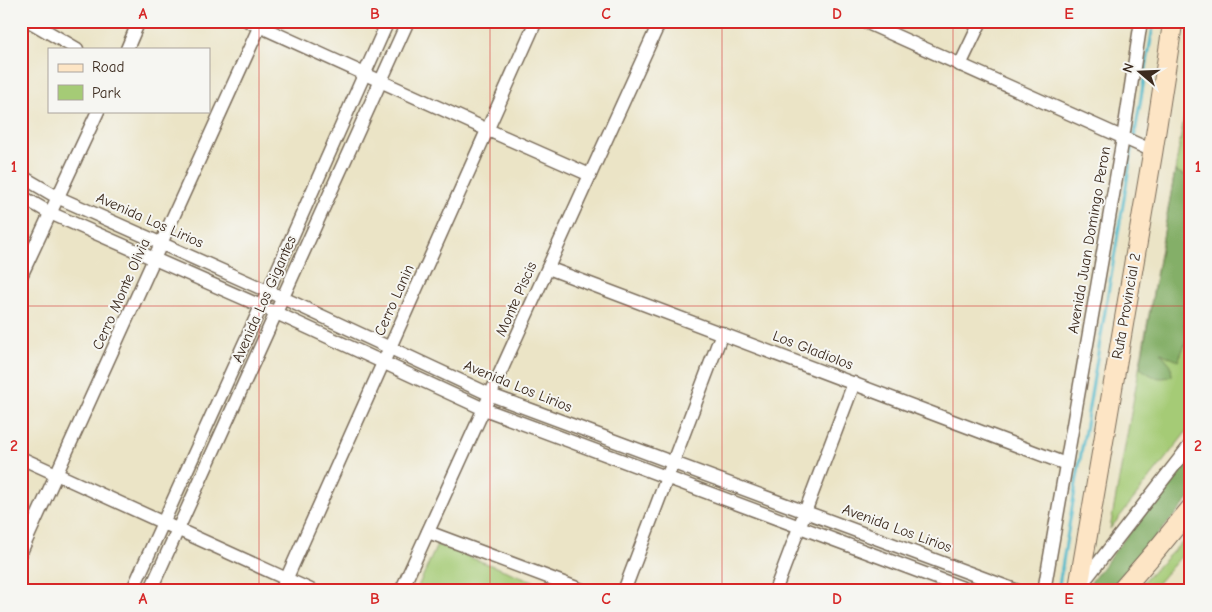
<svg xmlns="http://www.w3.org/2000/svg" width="1212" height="612" viewBox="0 0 1212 612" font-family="'Comic Neue',sans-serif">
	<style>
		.green { fill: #a5cb76; stroke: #707a4a }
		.forest { fill: #84af67; stroke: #606c42 }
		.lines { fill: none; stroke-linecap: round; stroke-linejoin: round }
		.stream { stroke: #4fbacc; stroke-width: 3 }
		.minor-casing { stroke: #796b59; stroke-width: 15 }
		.secondary-casing { stroke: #796b59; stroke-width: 21 }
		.minor { stroke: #fff; stroke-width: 12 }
		.secondary { stroke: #fde5c5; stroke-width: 19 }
		.grid { fill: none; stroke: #d62828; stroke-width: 1; stroke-opacity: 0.55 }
		.labels { text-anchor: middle; stroke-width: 4; stroke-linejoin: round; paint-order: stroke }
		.street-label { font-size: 15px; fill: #3b2a1e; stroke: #f6f6f2 }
		.neatline { fill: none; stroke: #d62828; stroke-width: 2 }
		.grid-label { font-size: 16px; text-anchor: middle; font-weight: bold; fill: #d62828 }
	</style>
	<rect width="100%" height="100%" fill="#f6f6f2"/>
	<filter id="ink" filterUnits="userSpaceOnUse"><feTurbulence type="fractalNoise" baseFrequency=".02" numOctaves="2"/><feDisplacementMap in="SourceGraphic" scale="10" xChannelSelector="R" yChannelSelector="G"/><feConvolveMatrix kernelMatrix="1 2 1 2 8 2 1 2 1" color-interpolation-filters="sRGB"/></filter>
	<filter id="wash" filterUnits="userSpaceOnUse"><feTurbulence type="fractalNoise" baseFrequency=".0096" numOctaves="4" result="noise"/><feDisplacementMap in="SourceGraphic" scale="20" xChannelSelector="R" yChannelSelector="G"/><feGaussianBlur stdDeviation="1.12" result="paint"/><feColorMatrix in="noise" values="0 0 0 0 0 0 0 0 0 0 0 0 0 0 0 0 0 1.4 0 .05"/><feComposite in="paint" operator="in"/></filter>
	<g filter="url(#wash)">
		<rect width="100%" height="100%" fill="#ebe4c6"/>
		<g class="green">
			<polygon points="1191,76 1191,426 1110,529 1175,171"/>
			<polygon points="1191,533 1191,545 1151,591 1134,591"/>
			<polygon points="437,545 560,591 416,591"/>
		</g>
		<g class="forest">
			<path d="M1175,171l16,7v128c-7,13 -10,16 -2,29l-11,26 -17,-8 10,12 1,11c-15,5 -20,0 -32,-8z"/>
			<polygon points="1191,453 1191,497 1108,591 1094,591 1091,589 1090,586 1091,582"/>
		</g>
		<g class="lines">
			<g class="stream">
				<polyline points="1134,139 1154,21"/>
				<polyline points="1058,591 1133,145"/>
			</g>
		</g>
	</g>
	<g filter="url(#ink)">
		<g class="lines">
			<g class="minor-casing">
				<g id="minor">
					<polyline points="29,21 77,49"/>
					<polyline points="248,21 488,130 590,175"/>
					<polyline points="863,21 1153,151"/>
					<polyline points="127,49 139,21"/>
					<polyline points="960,65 981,21"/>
					<polyline points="21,176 57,197 283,298 491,395 1018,591"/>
					<polyline points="21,196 50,213 261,306 484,409 971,591"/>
					<polyline points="548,268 1066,464"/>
					<polyline points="21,276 98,111"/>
					<polyline points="21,458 313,591"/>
					<polyline points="428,532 585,591"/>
					<polyline points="21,552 262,21"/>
					<polyline points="1081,585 1191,444"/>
					<polyline points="132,591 268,291 388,21"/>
					<polyline points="150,591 408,21"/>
					<polyline points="281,591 536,21"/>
					<polyline points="401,591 660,21"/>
					<polyline points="624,591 722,333"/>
					<polyline points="775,591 854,383"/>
					<polyline points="1044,591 1123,138 1141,21"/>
				</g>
			</g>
			<g class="secondary-casing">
				<g id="secondary">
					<polyline points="1078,591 1153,151 1173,21"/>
					<polyline points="1121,591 1154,553 1191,508"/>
				</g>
			</g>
			<use href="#minor" class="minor"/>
			<use href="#secondary" class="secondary"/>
		</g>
	</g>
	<path class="grid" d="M259,21v570M490,21v570M722,21v570M953,21v570M21,306h1170"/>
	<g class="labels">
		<g class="street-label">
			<text transform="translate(150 220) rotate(24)" y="5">Avenida Los Lirios</text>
			<text transform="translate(1089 240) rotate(-80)" y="5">Avenida Juan Domingo Peron</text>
			<text transform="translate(121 294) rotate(-66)" y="5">Cerro Monte Olivia</text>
			<text transform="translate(264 299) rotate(-66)" y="5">Avenida Los Gigantes</text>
			<text transform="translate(516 299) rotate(-66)" y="5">Monte Piscis</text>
			<text transform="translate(394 300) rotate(-66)" y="5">Cerro Lanin</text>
			<text transform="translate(1126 306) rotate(-80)" y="5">Ruta Provincial 2</text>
			<text transform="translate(813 350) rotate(21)" y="5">Los Gladiolos</text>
			<text transform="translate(518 386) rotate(22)" y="5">Avenida Los Lirios</text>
			<text transform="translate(897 528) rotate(20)" y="5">Avenida Los Lirios</text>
		</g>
	</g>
	<rect width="1212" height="612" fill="none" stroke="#f6f6f2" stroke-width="55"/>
	<rect x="48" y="48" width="162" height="65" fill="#f6f6f2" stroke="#aba49d"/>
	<rect x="58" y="64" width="25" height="8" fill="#fde5c5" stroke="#aba49d"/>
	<text x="92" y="72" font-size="15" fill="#3b2a1e">Road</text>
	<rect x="58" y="85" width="25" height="15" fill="#a5cb76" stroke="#aba49d"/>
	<text x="92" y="98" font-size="15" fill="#3b2a1e">Park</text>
	<g transform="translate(1140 72) rotate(289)" stroke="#f6f6f2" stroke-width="4" paint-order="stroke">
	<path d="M0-4L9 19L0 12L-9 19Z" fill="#3b2a1e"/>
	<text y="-8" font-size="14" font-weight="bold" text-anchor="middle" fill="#3b2a1e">N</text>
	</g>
	<rect x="28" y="28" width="1156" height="556" class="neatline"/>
	<g class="grid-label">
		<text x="143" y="19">A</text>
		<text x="375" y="19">B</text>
		<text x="606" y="19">C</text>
		<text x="837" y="19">D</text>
		<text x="1069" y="19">E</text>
		<text x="14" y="172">1</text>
		<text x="1198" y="172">1</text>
		<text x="14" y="451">2</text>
		<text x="1198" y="451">2</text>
		<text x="143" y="604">A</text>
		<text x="375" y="604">B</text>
		<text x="606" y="604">C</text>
		<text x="837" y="604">D</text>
		<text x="1069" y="604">E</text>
	</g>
</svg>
